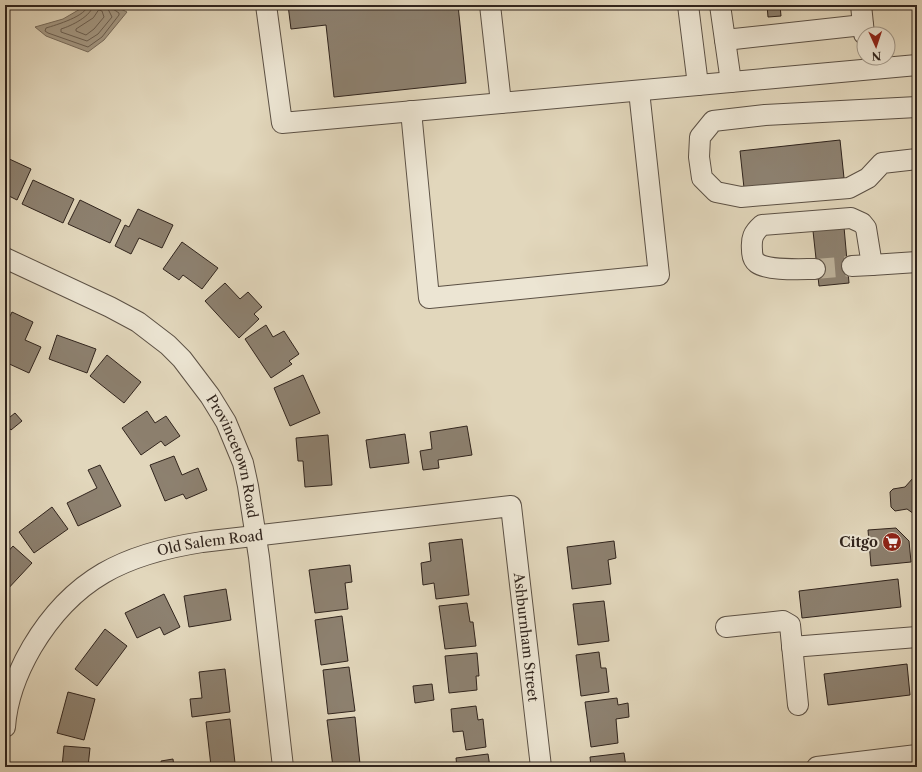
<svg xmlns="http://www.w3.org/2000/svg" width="922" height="772" viewBox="0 0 922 772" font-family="'Libre Caslon Text',serif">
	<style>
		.water { fill: #a59a86; stroke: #766b5c }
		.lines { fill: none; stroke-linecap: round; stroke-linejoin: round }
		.shore { stroke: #6a5f52; stroke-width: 1 }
		.building { fill: #8d8170; stroke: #30241d }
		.minor-tunnel { stroke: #beb39c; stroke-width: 20; stroke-dasharray: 20 10; stroke-linecap: butt }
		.minor-casing { stroke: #5c5145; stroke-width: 22 }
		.minor { stroke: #ece5d3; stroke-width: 20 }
		.labels { text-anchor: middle; stroke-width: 4; stroke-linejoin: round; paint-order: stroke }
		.street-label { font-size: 14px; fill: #30241d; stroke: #ece5d3 }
		.poi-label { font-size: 14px; font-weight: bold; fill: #30241d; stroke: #ece5d3; text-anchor: end }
	</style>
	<rect width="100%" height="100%" fill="#e2d7bc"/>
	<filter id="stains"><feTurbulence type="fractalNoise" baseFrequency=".005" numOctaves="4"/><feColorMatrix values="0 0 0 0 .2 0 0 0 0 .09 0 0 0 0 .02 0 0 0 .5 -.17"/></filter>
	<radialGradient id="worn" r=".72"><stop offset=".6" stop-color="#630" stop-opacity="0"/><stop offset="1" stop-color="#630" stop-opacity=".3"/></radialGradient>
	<polygon class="water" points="87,5 113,5 127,12 104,40 88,52 46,36 35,27 63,19"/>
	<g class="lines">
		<g class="shore">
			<path d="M88,5c-1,11 -32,20 -42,23l-1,3 3,2 40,14 14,-10 17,-22v-2l-6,-4 -1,-4"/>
			<path d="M93,5c-1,11 -22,21 -32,24v3l26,9 11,-7 14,-17 -4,-8 -1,-4"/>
			<polygon points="99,10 102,11 104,17 94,29 86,35 76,31 76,29 93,18"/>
		</g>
	</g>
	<g class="building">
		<polygon points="288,5 458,5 466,83 334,97 326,25 291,29"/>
		<polygon points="767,5 780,5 781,16 768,17"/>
		<polygon points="840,140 844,178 744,188 740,151"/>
		<polygon points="5,157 31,169 17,200 5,194"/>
		<polygon points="33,180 74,199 63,223 22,204"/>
		<polygon points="80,200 121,220 110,243 68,224"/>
		<polygon points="138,209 173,225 162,248 139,238 131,254 115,246 125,225 129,227"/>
		<polygon points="844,227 849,283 819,286 813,231"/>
		<polygon points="182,242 218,268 202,289 183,275 179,280 163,269"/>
		<polygon points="225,283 240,299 248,292 262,307 254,314 259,319 239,338 205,301"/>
		<polygon points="12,312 33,322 25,340 41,347 29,373 5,362 5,342 8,336 5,334 5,326"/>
		<polygon points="266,325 273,337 284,331 299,354 289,361 292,364 271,378 245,339"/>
		<polygon points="57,335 96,349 87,373 49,359"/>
		<polygon points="107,355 141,382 124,403 90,376"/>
		<polygon points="303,375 320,413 290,426 274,388"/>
		<polygon points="147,411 155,423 166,416 180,436 165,446 161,441 141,455 122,428"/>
		<polygon points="15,413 22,421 11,430 5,423 5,421"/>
		<polygon points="467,426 472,455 438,460 439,468 423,470 420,451 432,449 430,432"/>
		<polygon points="405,434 409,463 370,468 366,440"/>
		<polygon points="328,435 332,485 305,487 303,461 298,461 296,438"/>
		<polygon points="174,456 182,475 198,468 207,490 186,499 183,494 165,501 150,465"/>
		<polygon points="100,465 121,506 78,526 67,503 97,488 88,470"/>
		<polygon points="917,477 917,516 907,509 895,511 891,507 890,492 893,489 905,487 913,478"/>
		<polygon points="52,507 68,529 34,553 19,532"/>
		<polygon points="896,528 909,541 911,562 871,566 868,530"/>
		<polygon points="462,539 469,595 436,599 434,583 423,585 421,563 431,561 429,543"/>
		<polygon points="614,541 616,558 608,560 611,584 572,589 567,547"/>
		<polygon points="13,546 32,563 5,592 5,555"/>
		<polygon points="350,565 352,582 345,583 348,609 315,613 309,570"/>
		<polygon points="898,579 901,607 802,618 799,591"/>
		<polygon points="226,589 231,620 189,627 184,596"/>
		<polygon points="164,594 180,627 164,635 160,627 137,638 125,613"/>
		<polygon points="604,601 609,641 578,645 573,604"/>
		<polygon points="467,603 470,622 473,622 476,646 445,649 439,606"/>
		<polygon points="342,616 348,661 321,665 315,620"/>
		<polygon points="105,629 127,646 97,686 75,669"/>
		<polygon points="599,652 601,668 606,668 609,692 581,696 576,655"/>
		<polygon points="477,653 479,676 476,676 477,690 449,693 445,656"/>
		<polygon points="907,664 910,695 828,705 824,674"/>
		<polygon points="349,667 355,711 328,714 323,670"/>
		<polygon points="225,669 230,712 192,717 190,699 202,698 199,672"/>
		<polygon points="432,684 434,700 415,703 413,686"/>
		<polygon points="68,692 95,699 84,740 57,733"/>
		<polygon points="617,698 618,705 628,703 629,717 616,719 618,743 591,747 585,702"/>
		<polygon points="476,706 478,720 483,719 486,747 466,750 463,731 453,732 451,709"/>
		<polygon points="355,717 360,764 333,767 327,720"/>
		<polygon points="230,719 235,763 211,766 206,722"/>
		<polygon points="64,746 90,748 88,767 62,767"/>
		<polygon points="624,753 626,767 591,767 590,757"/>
		<polygon points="488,754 490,767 457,767 456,758"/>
		<polygon points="173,759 174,767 162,767 161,761"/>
		<polygon points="405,765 406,767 391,767"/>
	</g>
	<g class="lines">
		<polyline class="minor-tunnel" points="815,269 852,266"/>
		<g class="minor-casing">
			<g id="minor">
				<polyline points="266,5 282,123 917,65"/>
				<polyline points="490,5 501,103"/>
				<polyline points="688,5 698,85"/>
				<polyline points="720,5 731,82"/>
				<polyline points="861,5 864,34"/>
				<polyline points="725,40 863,25"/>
				<polyline points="917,107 765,115 713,121 700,137 699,157 702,178 716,192 741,197 849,188 868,178 882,163 917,159"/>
				<polyline points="411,111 429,298 659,275 639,91"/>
				<path id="s1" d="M5,258l105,49 28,15 30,23 14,14 28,37 16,26 17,41 5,23 11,71 24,210"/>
				<polyline points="852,266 872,265"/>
				<path d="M815,269c-14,0 -47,2 -58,-6 -4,-3 -5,-9 -5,-13 -1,-12 1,-17 10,-25l89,-7 11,5 4,5 6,37 45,-3"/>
				<polyline points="726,627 783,621 790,625 798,705"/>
				<polyline points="792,647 917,637"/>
				<path id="s2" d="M5,727c2,-28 13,-56 27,-80 41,-69 93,-93 170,-105l309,-36 30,261"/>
				<polyline points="817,767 917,755"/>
			</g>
		</g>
		<use href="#minor" class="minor"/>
	</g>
	<defs>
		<g id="supermarket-disc" transform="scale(1)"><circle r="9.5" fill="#8f2418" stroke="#ece5d3"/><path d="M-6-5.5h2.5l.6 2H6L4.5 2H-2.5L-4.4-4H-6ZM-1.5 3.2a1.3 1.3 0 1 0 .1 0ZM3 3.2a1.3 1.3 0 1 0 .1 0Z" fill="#fff"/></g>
	</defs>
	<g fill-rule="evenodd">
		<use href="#supermarket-disc" x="892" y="542"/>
	</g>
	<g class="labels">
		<g class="street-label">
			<text dy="5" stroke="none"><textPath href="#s1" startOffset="317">Provincetown Road</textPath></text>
			<text dy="5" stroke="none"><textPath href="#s2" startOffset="301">Old Salem Road</textPath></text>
			<text dy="5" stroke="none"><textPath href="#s2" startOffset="736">Ashburnham Street</textPath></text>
		</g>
		<g class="poi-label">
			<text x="878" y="547">Citgo</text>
		</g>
	</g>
	<rect width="922" height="772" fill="none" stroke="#e2d7bc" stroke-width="20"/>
	<rect x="6" y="6" width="910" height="760" fill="none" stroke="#30241d" stroke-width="2"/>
	<rect x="10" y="10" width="902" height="752" fill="none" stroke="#30241d"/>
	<g transform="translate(876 46) rotate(177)"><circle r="19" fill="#ece5d3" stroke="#a1988a"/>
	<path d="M0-3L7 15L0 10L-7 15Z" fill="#8f2418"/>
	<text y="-6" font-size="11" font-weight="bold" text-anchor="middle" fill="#30241d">N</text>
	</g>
	<rect width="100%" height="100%" filter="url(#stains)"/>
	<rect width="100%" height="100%" fill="url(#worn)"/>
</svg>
